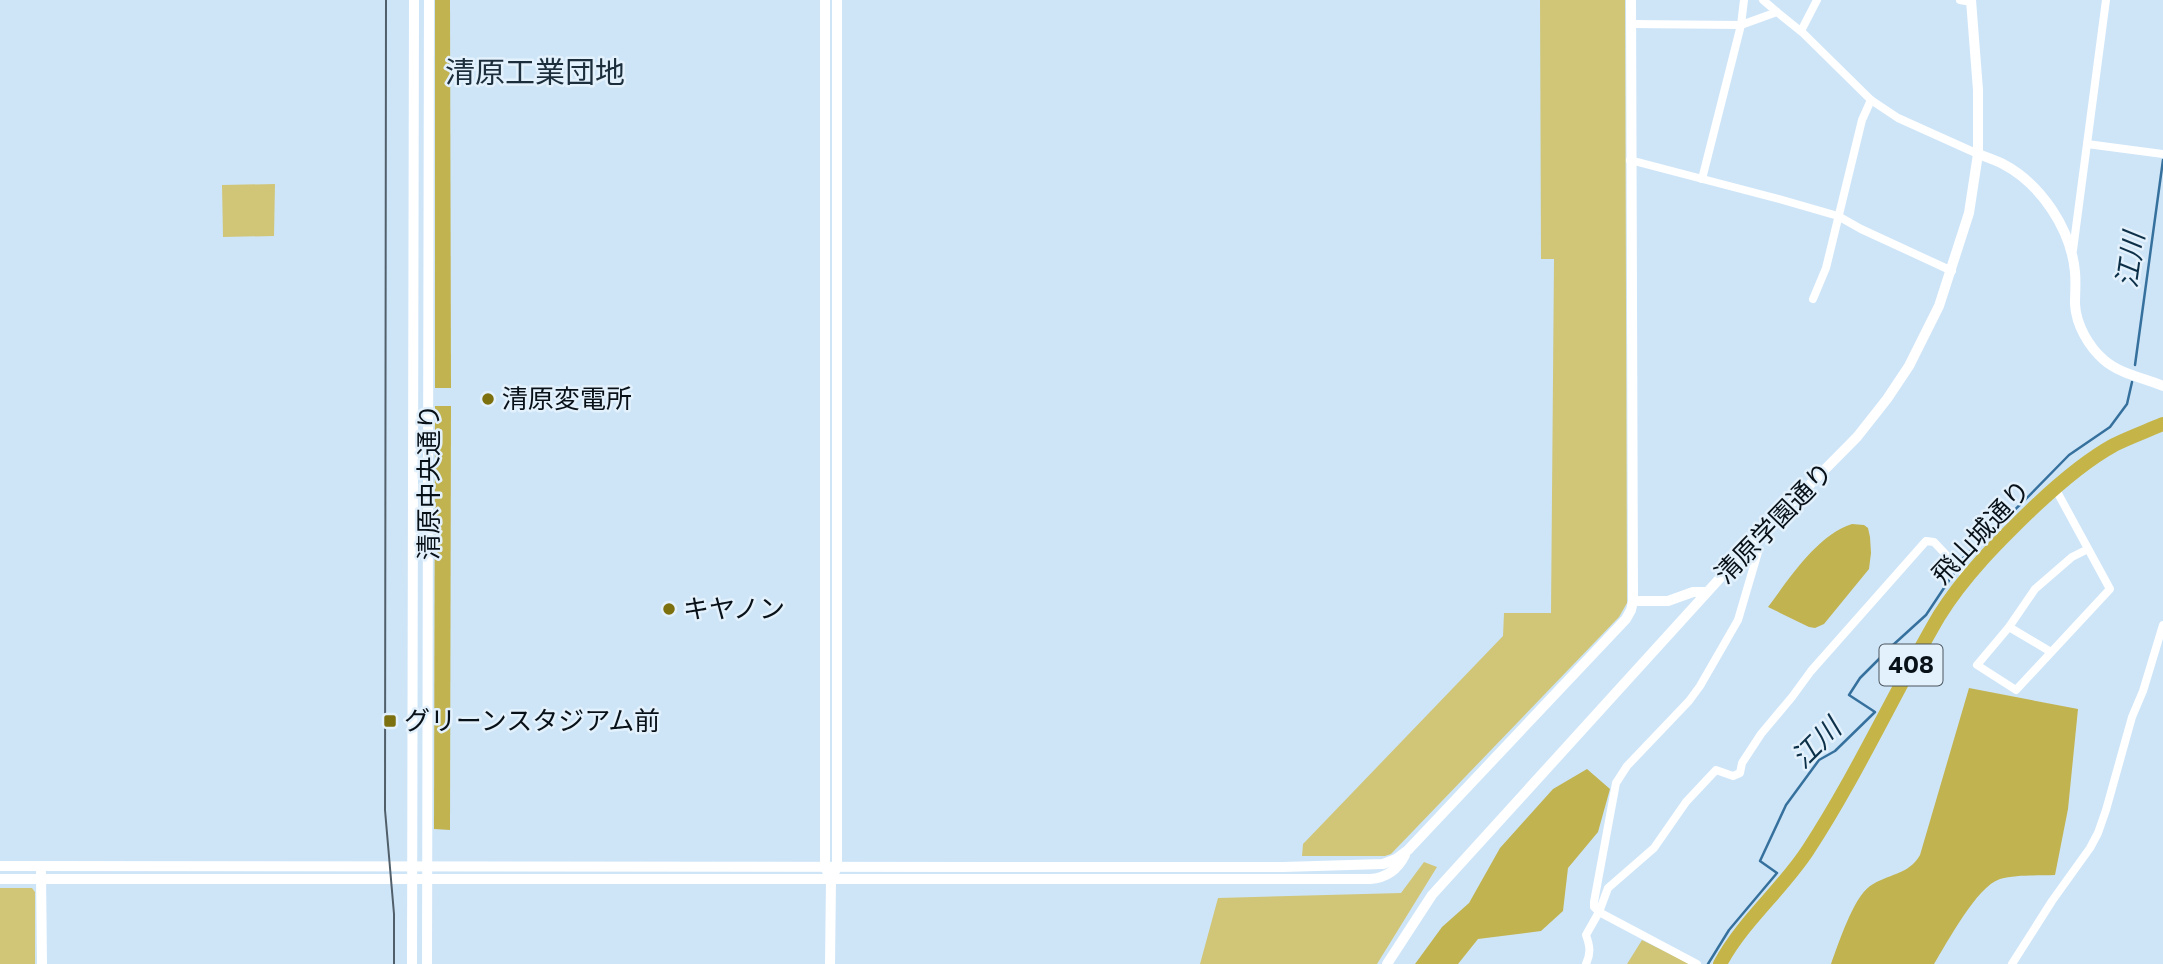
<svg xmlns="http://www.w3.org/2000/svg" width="2163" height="964" viewBox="0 0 2163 964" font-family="Commissioner,'Noto Sans JP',sans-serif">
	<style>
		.green { fill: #d1c678 }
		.forest { fill: #c2b351 }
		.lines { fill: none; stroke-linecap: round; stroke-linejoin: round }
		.stream { stroke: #36719e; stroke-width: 2.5 }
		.street { stroke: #fff; stroke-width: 8 }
		.secondary { stroke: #fff; stroke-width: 10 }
		.highway { stroke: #c5b548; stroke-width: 14 }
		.tram { stroke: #515f6a; stroke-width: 2 }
		.poi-dot { fill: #7d700f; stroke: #e3f1fc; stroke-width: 2.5 }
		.labels { text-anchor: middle; stroke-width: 5; stroke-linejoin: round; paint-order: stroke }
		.shield { fill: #e3f1fc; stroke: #4a545c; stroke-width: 2 }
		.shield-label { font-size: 24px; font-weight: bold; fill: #091118 }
		.poi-label { font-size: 26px; fill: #091118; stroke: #e3f1fc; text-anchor: start }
		.street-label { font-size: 26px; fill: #091118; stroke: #e3f1fc }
		.water-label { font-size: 28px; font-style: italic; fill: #0d3049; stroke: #e3f1fc }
		.quarter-label { font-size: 30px; fill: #1c2e3c; stroke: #e3f1fc }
	</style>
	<rect width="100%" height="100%" fill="#cee5f8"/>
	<g class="green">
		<polygon points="1540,0 1625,0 1627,603 1619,617 1391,854 1385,856 1302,856 1303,844 1503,636 1504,613 1551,613 1554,259 1541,259"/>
		<polygon points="275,184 274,236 223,237 222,185"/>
		<polygon points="1424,862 1437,867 1377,964 1200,964 1218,898 1401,893"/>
		<polygon points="0,888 32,888 35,892 35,964 0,964"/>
		<polygon points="1642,940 1690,964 1627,964"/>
	</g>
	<g class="forest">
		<polygon points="435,0 450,0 451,388 435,388"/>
		<polygon points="435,406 451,406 450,830 434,829"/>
		<path d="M1852,524l12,1 4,3 2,9 1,16 -2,16 -45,55 -9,4 -6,-1 -41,-20c21,-28 49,-72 84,-83z"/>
		<path d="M1969,688l109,21 -10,100 -13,66c-18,1 -38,-1 -55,4 -23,7 -53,64 -66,85h-103c7,-19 22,-66 39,-78 17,-12 39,-11 50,-31z"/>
		<polygon points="1587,769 1610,789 1598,832 1568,868 1563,911 1541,931 1478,939 1458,964 1415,964 1442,927 1469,903 1500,848 1553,789"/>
	</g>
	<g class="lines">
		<g class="stream">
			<polyline points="2135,365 2163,160"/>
			<polyline points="1959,566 1960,561 2023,502 2069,455 2110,427 2127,404 2132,382"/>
			<polyline points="1708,964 1729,930 1777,873 1760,861 1786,805 1819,760 1835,751 1875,712 1849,695 1860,678 1893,645 1926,615 1956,570"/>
		</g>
		<g class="street">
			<polyline points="1763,0 1777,12"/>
			<polyline points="1960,0 1971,2"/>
			<polyline points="1631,24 1741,25 1777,12 1803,33 1871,100 1898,118 1978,154"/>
			<polyline points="1801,31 1817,0"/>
			<polyline points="2087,144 2163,154"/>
			<polyline points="1630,160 1779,199 1838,216 1861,229 1952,271"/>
			<polyline points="1702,179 1741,25 1744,0"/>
			<polyline points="2073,250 2106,0"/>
			<polyline points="1813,299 1826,268 1862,120 1871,100"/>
			<polyline points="2055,488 2110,589 2016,690 1977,665 2009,627 2035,589 2072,557 2088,549"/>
			<polyline points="2009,627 2051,652"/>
			<path d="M1586,964c5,-11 4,-18 0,-29l13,-23 9,-24 46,-40 32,-46 30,-32 17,6 7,-3 2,-10 19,-29 31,-37 19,-26 115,-130 8,1 33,35"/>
			<polyline points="1697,964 1599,912 1594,907 1594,902 1616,783 1627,766 1689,701 1700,686 1738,620 1758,552 1751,544"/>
			<polyline points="2012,964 2052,901 2090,848 2098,833 2106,810 2132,717 2143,691 2163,625"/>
		</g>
		<g class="secondary">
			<polyline points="825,0 825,867 828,873"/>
			<polyline points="1631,0 1633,601"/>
			<path d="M1978,154c8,3 17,6 25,10 38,20 68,65 72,108 1,11 0,22 0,32 1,21 14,43 29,56 16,14 40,18 59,26"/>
			<polyline points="0,866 1000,867 1283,867 1383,864 1396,859 1408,850 1626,619 1631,610 1633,601 1668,601 1693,592 1707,592"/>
			<polyline points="41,872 42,964"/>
			<path d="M0,879h1370c16,-1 28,-10 35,-24"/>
			<polyline points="412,964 414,0"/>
			<polyline points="427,964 429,0"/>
			<polyline points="830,964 831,879 837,867 837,0"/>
			<polyline points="1387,964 1432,895 1751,544 1857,437 1887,399 1909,366 1939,306 1969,213 1978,154 1978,90 1971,0"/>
		</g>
		<path class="highway" d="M1720,964c23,-43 62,-74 88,-114 49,-75 86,-157 131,-234 25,-40 57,-72 91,-105 25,-24 53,-49 84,-66 16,-8 33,-14 49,-21"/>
		<polyline class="tram" points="386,0 385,810 394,914 394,964"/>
	</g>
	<g class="poi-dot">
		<circle cx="488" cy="399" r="7"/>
		<circle cx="669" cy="609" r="7"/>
		<rect x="383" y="714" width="14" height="14" rx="3.5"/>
	</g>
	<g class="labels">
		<rect class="shield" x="1879.5" y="644.5" width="63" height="41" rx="5"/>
		<g class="shield-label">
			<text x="1911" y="673">408</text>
		</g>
		<g class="poi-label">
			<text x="502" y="408">清原変電所</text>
			<text x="683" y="618">キヤノン</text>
			<text x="404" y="730">グリーンスタジアム前</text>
		</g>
		<g class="street-label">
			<text transform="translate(429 482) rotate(-90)" y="9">清原中央通り</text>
			<text transform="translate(1774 523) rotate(-46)" y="9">清原学園通り</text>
			<text transform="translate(1981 532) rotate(-47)" y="9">飛山城通り</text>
		</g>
		<g class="water-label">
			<text transform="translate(2130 260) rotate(-82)" y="10">江川</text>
			<text transform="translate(1816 743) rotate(-45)" y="10">江川</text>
		</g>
		<g class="quarter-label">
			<text x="535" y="83">清原工業団地</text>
		</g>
	</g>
</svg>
